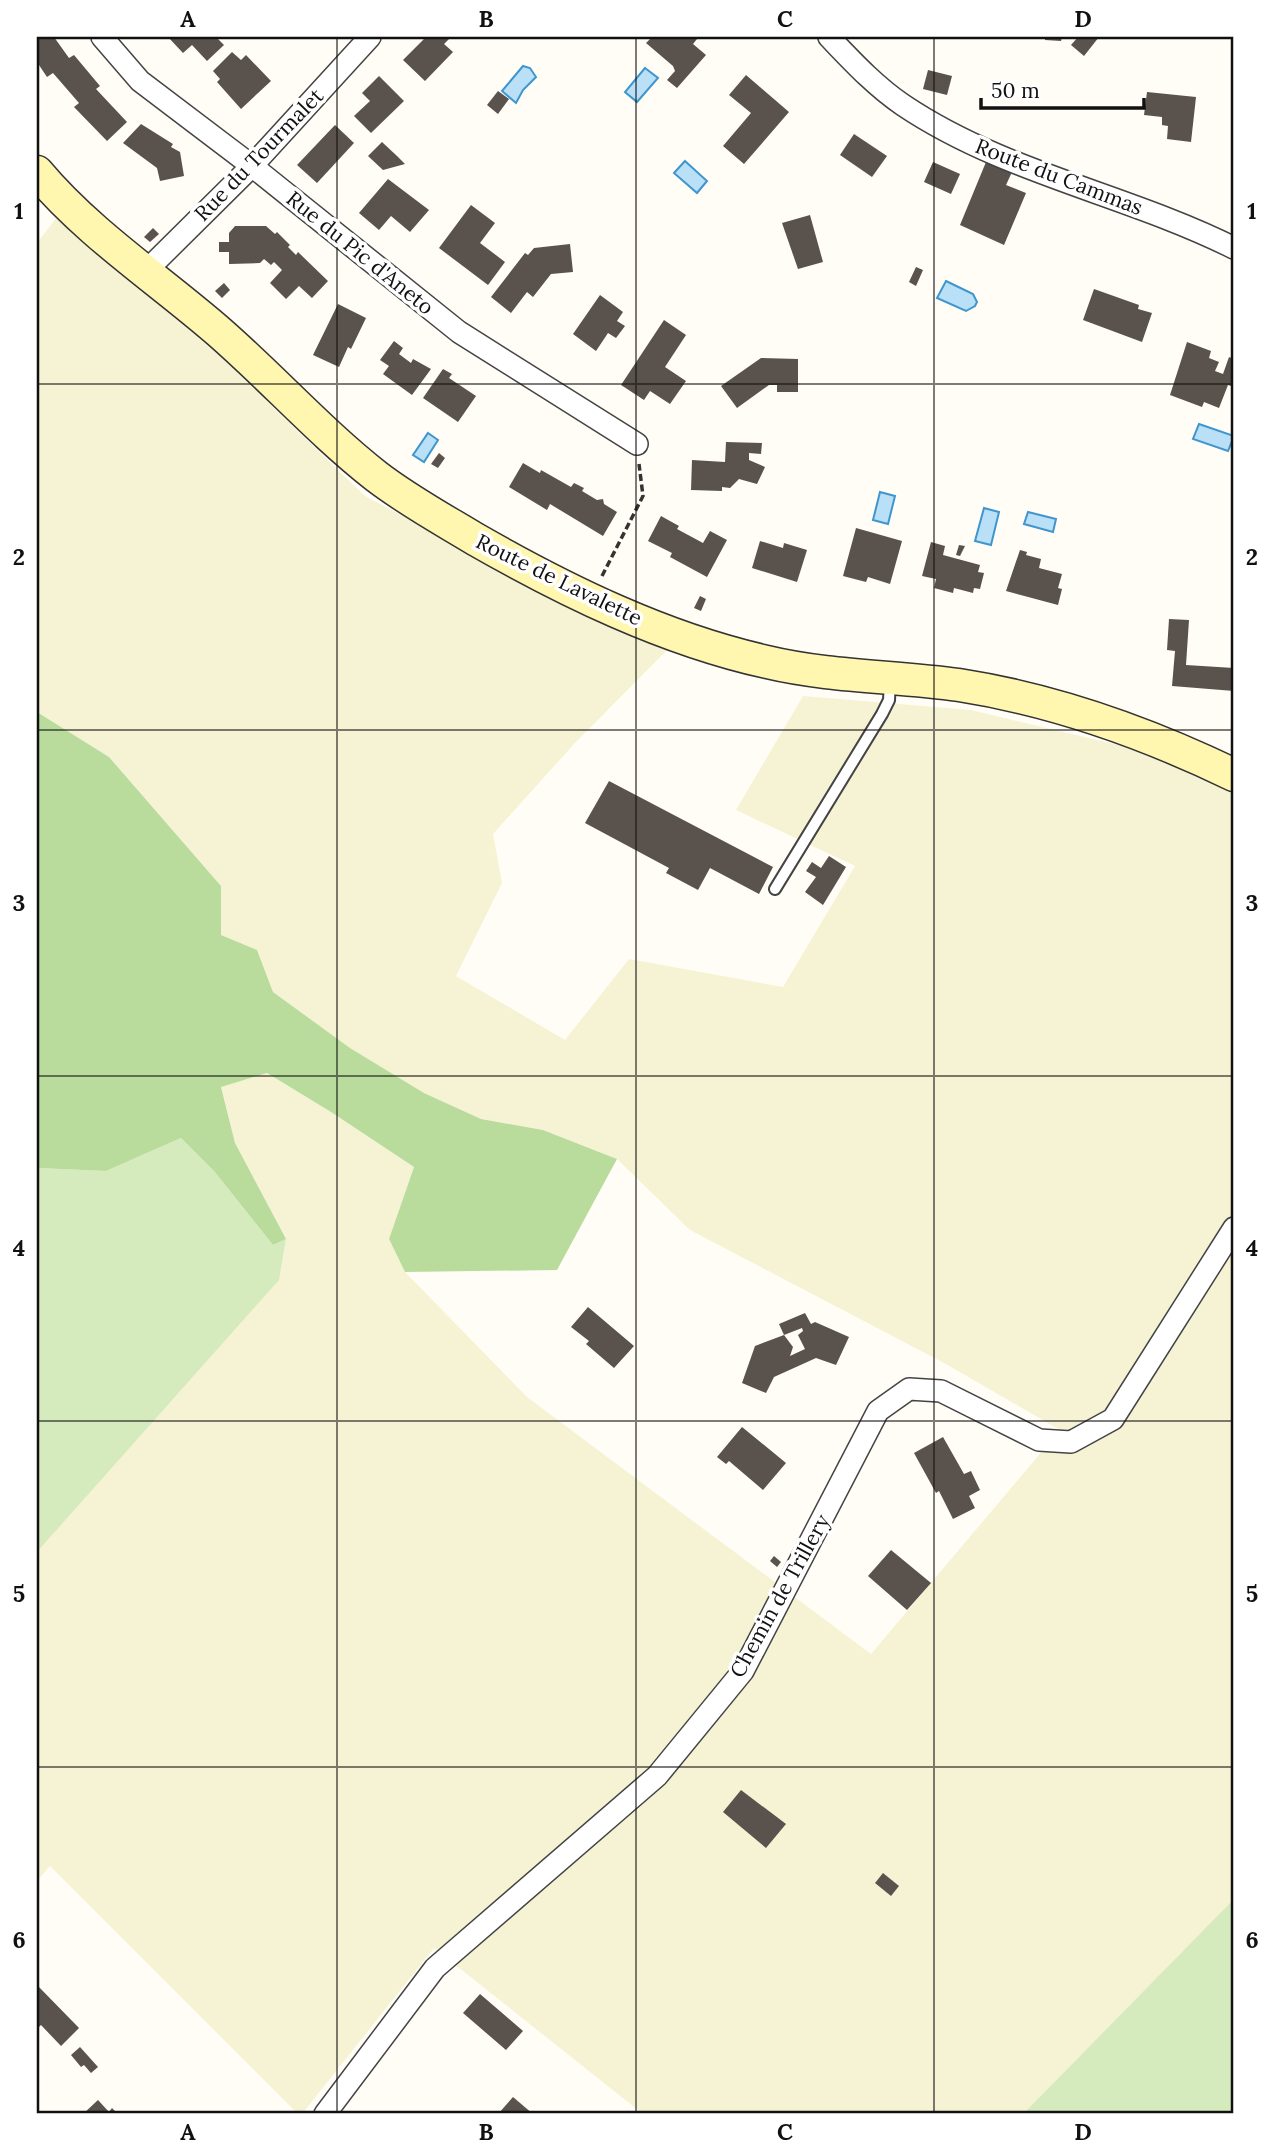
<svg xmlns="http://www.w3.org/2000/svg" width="1271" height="2151" viewBox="0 0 1271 2151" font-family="Lora,serif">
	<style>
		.farmland { fill: #f6f3d4 }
		.green { fill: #d5ebbd }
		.forest { fill: #b9dc9c }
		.water { fill: #b9e0f7; stroke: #3f96cf; stroke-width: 2 }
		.building { fill: #5a524d }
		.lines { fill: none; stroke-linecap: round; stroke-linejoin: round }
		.lane-casing { stroke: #444; stroke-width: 14 }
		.street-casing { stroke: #444; stroke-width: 24 }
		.secondary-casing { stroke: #333; stroke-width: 35 }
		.path { stroke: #333; stroke-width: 3.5; stroke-dasharray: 7 3.5; stroke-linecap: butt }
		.lane { stroke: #fff; stroke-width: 10 }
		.street { stroke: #fff; stroke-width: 21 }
		.secondary { stroke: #fff6b0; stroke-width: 32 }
		.grid { fill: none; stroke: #111; stroke-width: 2; stroke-opacity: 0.55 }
		.labels { text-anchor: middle; stroke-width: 7; stroke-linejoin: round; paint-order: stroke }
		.street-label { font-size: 21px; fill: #111; stroke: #fff }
		.neatline { fill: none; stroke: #111; stroke-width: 2.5 }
		.grid-label { font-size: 23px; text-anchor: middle; font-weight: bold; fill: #111 }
	</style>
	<rect width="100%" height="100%" fill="#fffdf5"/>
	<polygon class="farmland" points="57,217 221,357 365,496 532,584 673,644 574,744 493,834 502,883 456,976 565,1040 629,959 783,987 855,866 736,810 803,696 971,710 1144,751 1234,787 1234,1899 1023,2114 643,2114 434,1948 302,2114 298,2114 50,1866 37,1881 37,1552 279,1279 286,1239 235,1143 221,1086 267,1073 331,1112 414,1167 389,1239 405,1272 527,1397 871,1654 1060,1430 944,1363 690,1230 617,1159 543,1130 481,1119 424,1093 350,1048 273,992 257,950 221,935 221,886 109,757 37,712 37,243"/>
	<g class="green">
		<polygon points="181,1138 214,1171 273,1245 286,1239 279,1280 37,1552 37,1168 106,1171"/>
		<polygon points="1234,1899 1234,2114 1023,2114"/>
	</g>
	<polygon class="forest" points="37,712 109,757 221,886 221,935 257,950 273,992 350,1048 424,1093 481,1119 543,1130 617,1159 557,1270 405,1272 389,1239 414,1167 331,1112 267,1073 221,1087 235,1143 286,1239 273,1245 214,1171 181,1138 106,1171 37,1168"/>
	<g class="water">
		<polygon points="523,66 530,68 536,77 523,90 516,103 502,91"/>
		<polygon points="645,68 658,78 637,102 625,92"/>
		<polygon points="685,161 707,181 697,193 674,173"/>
		<polygon points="946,281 973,294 977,302 975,306 966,311 937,298"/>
		<polygon points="1199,424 1234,436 1228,451 1193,439"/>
		<polygon points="428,433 438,440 424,462 413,455"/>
		<polygon points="880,492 895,496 888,524 873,520"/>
		<polygon points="984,508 999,512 991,545 975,541"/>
		<polygon points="1028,512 1056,519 1053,532 1024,524"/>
	</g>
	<g class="building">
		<polygon points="37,37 54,37 69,58 74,55 100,86 96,89 127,122 107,141 74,107 79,103 53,73 47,77 37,62"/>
		<polygon points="168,37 216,37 224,45 207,61 192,45 183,53"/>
		<polygon points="426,37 451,37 444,44 453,52 425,81 403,60"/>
		<polygon points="652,37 695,37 697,39 693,44 706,55 677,88 667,80 675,71 673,66 646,43"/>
		<polygon points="1045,37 1062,37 1061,41 1045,40"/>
		<polygon points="1078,37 1099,37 1084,56 1071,45"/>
		<polygon points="232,52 241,60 246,55 271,81 241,109 217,82 220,79 213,71"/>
		<polygon points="928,70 952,76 947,95 923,89"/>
		<polygon points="746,75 789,112 744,164 723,146 751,113 729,95"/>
		<polygon points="379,76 404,101 371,133 354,116 370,101 362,93"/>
		<polygon points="498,91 509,99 498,114 487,105"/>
		<polygon points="1147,92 1196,97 1191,142 1167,139 1168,126 1162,125 1162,117 1144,115"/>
		<polygon points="141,124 173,144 171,147 180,152 184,176 160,181 157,168 123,143"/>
		<polygon points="335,125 354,143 317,183 297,165"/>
		<polygon points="854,134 887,156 872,177 840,155"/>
		<polygon points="382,142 397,156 405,164 383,170 368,156"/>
		<polygon points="933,162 960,174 951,194 924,182"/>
		<polygon points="986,162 1012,172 1006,185 1026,193 1004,245 960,225"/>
		<polygon points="388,179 429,210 410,232 391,216 379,230 359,213"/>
		<polygon points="471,205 495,223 480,243 505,262 488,285 439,248"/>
		<polygon points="810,215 823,262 798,269 782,223"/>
		<polygon points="235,226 266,226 275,234 277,232 290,245 288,247 296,255 298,252 328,281 312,298 299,286 286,299 270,283 282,270 274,262 271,265 264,259 260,263 229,264 229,252 219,252 219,242 229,242 229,233"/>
		<polygon points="153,228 159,234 150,242 144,237"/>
		<polygon points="570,244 573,272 551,274 533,297 527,292 511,313 491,297 525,253 528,255 534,248"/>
		<polygon points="916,267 923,270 916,286 909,282"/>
		<polygon points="224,283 230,290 222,298 215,291"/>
		<polygon points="1094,289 1139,305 1138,309 1152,313 1142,342 1083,320"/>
		<polygon points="600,295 623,312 617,321 625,326 616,338 608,333 596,351 573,334"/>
		<polygon points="338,304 366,318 351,349 348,347 339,367 313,355"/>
		<polygon points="664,320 686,335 665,367 686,381 670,404 650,391 644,400 621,385"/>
		<polygon points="394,341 403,348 399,354 411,363 413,359 431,369 412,395 383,374 389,366 380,360"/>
		<polygon points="1187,342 1211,351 1209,358 1219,362 1215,371 1223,374 1229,357 1234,359 1234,387 1228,385 1219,408 1204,402 1202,407 1170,395"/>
		<polygon points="761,358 798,359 798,392 777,392 777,385 769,385 737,408 721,386"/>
		<polygon points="443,369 452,374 449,378 476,396 458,422 423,398"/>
		<polygon points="726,442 762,443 761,454 749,453 749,460 765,467 757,484 739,479 730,488 722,487 722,491 691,490 692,460 725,462"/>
		<polygon points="439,453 445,458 438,468 431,464"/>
		<polygon points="523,463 540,473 541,470 571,487 574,483 584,488 582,491 597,500 603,499 604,504 617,512 603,536 550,504 547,510 509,487"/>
		<polygon points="661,516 679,526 677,529 703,543 710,531 727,540 707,577 670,557 672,553 648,541"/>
		<polygon points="856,528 902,541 890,584 868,577 866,582 843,576"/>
		<polygon points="760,541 783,548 784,543 807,550 797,582 752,568"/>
		<polygon points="931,542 945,546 943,555 980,565 978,572 984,573 980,589 974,588 973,593 954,588 953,593 934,588 936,579 922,576"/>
		<polygon points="959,545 965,546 960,556 956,555"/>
		<polygon points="1020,550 1027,552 1026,555 1041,559 1039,568 1062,574 1058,588 1062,589 1058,605 1006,591"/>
		<polygon points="700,596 706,599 701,611 694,608"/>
		<polygon points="1169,619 1189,620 1186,665 1234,668 1234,691 1172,686 1175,651 1167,650"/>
		<polygon points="609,781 773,867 759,894 710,868 698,890 666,873 669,868 585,823"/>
		<polygon points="829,856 846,867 823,905 805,892 816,877 806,871 812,862 821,868"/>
		<polygon points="588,1307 634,1346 614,1368 586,1344 589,1341 571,1327"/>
		<polygon points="805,1313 811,1324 815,1322 849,1337 836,1365 816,1358 774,1377 766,1393 742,1383 755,1346 784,1335 793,1347 790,1356 805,1349 798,1335 803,1331 802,1328 784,1335 779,1324"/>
		<polygon points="742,1427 786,1463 763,1490 729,1461 726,1464 717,1457"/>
		<polygon points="943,1437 964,1474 971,1471 980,1490 969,1496 975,1508 953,1519 939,1491 936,1493 914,1453"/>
		<polygon points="891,1550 931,1583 907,1610 868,1576"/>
		<polygon points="774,1556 781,1562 777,1567 770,1561"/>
		<polygon points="741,1790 786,1824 766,1848 723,1812"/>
		<polygon points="883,1873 899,1886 891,1896 875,1883"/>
		<polygon points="37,1985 79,2028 61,2046 41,2025 37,2029"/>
		<polygon points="480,1994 523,2031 506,2050 463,2013"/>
		<polygon points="80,2047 98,2067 91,2073 84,2065 81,2067 71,2055"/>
		<polygon points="513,2097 533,2114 498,2114"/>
		<polygon points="98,2100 109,2112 112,2108 118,2114 83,2114"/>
	</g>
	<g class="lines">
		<g class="lane-casing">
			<polyline id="lane" points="775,889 882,714 889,700 890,682"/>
		</g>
		<g class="street-casing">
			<g id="street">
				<polyline points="102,37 140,81 252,166 459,332 637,444"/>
				<path d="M829,37c23,24 46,49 74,68 101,68 223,89 331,143"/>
				<polyline points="146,271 252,166 370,37"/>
				<polyline points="325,2114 435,1968 657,1776 743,1671 878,1411 909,1389 941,1391 1039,1440 1071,1442 1113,1419 1234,1228"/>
			</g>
		</g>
		<g class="secondary-casing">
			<path id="secondary" d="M37,172c51,61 121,107 181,159 54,47 102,101 158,145 31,24 66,43 99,63 91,52 189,100 292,123 63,15 128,14 192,23 96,15 188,48 275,90"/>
		</g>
		<polyline class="path" points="602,576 643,496 639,464"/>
		<use href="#lane" class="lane"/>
		<use href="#street" class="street"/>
		<use href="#secondary" class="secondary"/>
	</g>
	<path class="grid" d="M337,37v2077M636,37v2077M934,37v2077M37,384h1197M37,730h1197M37,1076h1197M37,1421h1197M37,1767h1197"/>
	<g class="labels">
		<g class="street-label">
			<text transform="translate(259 155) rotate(-46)" y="7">Rue du Tourmalet</text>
			<text transform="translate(1059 177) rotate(21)" y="7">Route du Cammas</text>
			<text transform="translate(360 253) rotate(39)" y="7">Rue du Pic d'Aneto</text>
			<text transform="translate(559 580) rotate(26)" y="7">Route de Lavalette</text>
			<text transform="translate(780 1596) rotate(-61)" y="7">Chemin de Trillery</text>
		</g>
	</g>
	<rect width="1271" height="2151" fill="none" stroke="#ffffff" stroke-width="77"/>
	<path d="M981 98v10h163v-10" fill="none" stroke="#111111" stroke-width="3.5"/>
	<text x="991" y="98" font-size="21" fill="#111111" stroke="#ffffff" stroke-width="5" paint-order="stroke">50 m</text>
	<rect x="38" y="38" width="1194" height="2074" class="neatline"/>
	<g class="grid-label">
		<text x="188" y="27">A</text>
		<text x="486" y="27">B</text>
		<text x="785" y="27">C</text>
		<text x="1083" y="27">D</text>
		<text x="19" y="219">1</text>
		<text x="1252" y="219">1</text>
		<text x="19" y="565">2</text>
		<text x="1252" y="565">2</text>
		<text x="19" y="911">3</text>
		<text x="1252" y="911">3</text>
		<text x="19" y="1256">4</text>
		<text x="1252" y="1256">4</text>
		<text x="19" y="1602">5</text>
		<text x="1252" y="1602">5</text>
		<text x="19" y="1948">6</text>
		<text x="1252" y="1948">6</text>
		<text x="188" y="2140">A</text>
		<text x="486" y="2140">B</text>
		<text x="785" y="2140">C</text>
		<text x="1083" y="2140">D</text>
	</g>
</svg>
